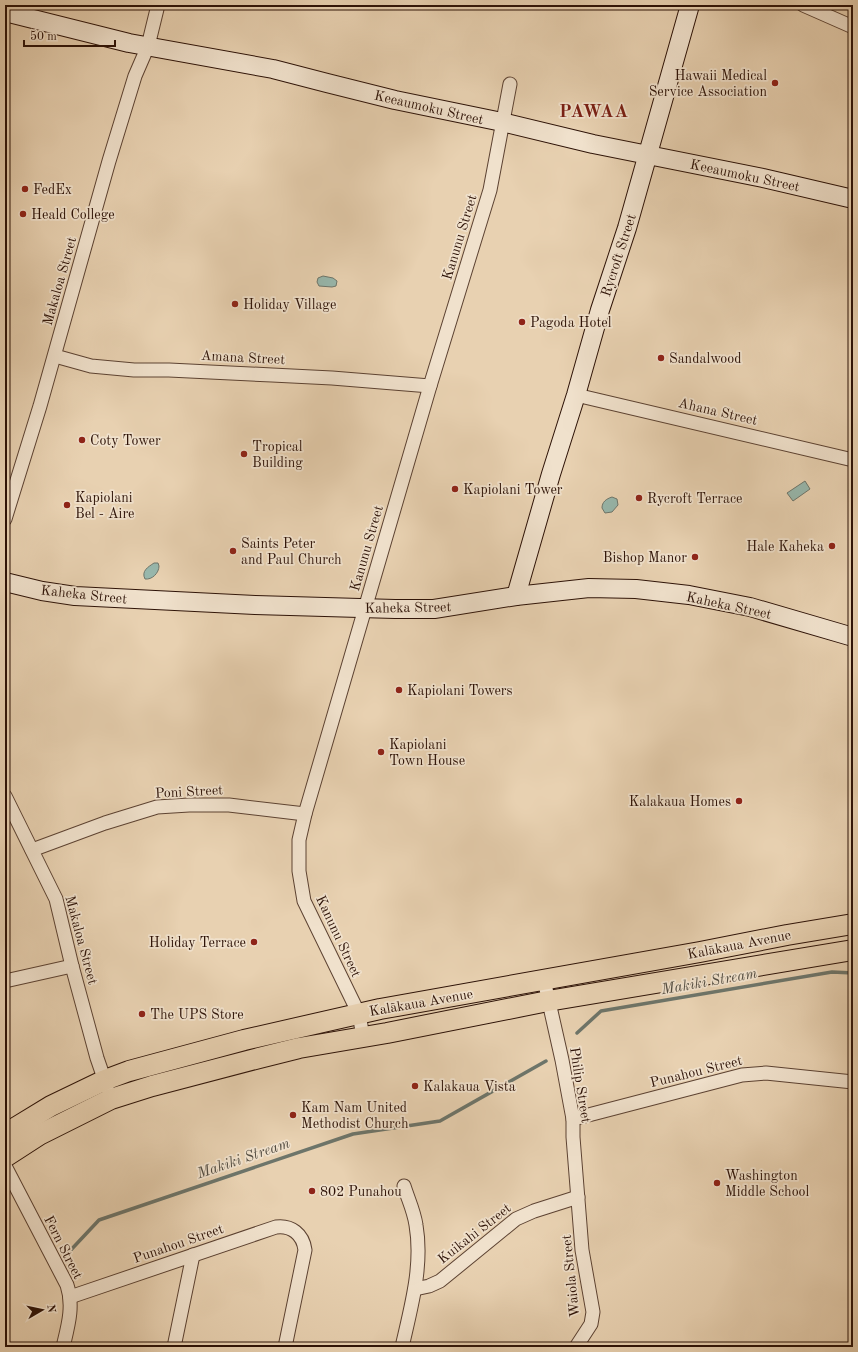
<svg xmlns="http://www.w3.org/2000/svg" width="858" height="1352" viewBox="0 0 858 1352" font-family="'Old Standard TT',serif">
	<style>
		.water { fill: #97b7ac; stroke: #6d756a }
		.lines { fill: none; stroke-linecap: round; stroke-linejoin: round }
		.stream { stroke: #6d756a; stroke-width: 3.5 }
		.street-casing { stroke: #5c4232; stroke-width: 15 }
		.secondary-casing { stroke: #2d1207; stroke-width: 20 }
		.primary-casing { stroke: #2d1207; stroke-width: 22 }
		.street { stroke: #f0e1cc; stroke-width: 13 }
		.secondary { stroke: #f0e1cc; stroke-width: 18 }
		.primary { stroke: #e8d1b1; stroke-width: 20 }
		.poi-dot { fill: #8f2418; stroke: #f0e1cc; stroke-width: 1.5 }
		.labels { text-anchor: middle; stroke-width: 3.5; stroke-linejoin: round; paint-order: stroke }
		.poi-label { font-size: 14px; fill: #2d1207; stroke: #f0e1cc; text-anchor: start }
		.street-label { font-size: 14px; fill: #2d1207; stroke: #f0e1cc }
		.water-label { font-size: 15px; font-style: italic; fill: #524c41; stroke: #f0e1cc }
		.district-label { font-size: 18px; font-weight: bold; letter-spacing: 1px; fill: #7a1f14; stroke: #f0e1cc }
	</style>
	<rect width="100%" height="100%" fill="#e8d1b1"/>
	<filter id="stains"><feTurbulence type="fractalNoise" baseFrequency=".005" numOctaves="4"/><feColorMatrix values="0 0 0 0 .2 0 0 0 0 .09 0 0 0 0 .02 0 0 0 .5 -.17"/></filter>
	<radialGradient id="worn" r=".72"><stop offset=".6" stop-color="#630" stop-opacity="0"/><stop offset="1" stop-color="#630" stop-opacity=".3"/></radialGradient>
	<g class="water">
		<polygon points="323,276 333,278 337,281 336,286 332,287 319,286 317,282 318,278"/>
		<polygon points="805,481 810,489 793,501 787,493"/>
		<path d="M612,497l5,2 1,6 -6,7 -7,1 -3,-5c0,-6 4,-9 10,-11z"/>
		<path d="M154,563h4l1,3c0,7 -7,14 -14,13 -4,-8 3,-12 9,-16z"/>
	</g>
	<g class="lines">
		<g class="stream">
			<polyline points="577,1033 601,1011 832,972 853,973"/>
			<polyline points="68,1253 99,1220 353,1134 440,1121 546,1061"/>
		</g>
		<g class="street-casing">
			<g id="street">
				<polyline points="803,5 853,27"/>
				<polyline points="55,356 91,366 134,370 169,370 272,375 332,378 430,386"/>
				<polyline points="576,395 853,460"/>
				<polyline points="5,519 40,406 109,161 135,76 148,46 158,5"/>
				<polyline points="5,796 56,899 72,966 97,1058 107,1087"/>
				<polyline points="32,850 105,823 157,807 189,805 229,805 305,814"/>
				<polyline points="544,980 562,1060 573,1119 573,1137 582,1250 593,1312 591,1324 576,1347"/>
				<polyline points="5,981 72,966"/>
				<polyline points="363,1037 359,1014 304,901 299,871 299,840 305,814 430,386 490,190 510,84"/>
				<polyline points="573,1119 742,1075 766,1073 853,1082"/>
				<path d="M5,1166l62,119c7,21 1,41 -4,62"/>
				<polyline points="415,1289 429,1286 440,1281 516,1219 534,1211 578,1197"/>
				<path d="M70,1297l206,-70c15,-2 27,7 29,23l-20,97"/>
				<polyline points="174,1347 193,1255"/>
				<path d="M402,1347c9,-40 21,-81 14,-122 -2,-14 -8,-26 -12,-39"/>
			</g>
		</g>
		<g class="secondary-casing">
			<g id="secondary">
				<polyline points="5,12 129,43 273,69 327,83 395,100 502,122 593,144 763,178 853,199"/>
				<polyline points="5,582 42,591 75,596 255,605 395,609 434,609 516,596 589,588 636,589 689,595 750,607 853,637"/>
				<polyline points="516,596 551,474 576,395 600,310 627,228 690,5"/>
			</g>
		</g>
		<g class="primary-casing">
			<g id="primary">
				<polyline points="5,1134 51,1106 105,1080 129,1071 244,1040 380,1009 700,952 787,935 853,924"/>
				<polyline points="5,1157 39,1135 111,1099 152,1086 259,1058 299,1048 387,1033 548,1001 853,950"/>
			</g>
		</g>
		<use href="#street" class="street"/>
		<use href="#secondary" class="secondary"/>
		<use href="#primary" class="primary"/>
	</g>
	<g class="poi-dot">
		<circle cx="775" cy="83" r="4"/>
		<circle cx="25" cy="189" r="4"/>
		<circle cx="23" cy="214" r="4"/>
		<circle cx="235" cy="304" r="4"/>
		<circle cx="522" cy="322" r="4"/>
		<circle cx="661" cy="358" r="4"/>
		<circle cx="82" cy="440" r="4"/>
		<circle cx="244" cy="454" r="4"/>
		<circle cx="455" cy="489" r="4"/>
		<circle cx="639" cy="498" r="4"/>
		<circle cx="67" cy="505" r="4"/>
		<circle cx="832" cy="546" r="4"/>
		<circle cx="233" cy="551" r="4"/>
		<circle cx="695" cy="557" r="4"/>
		<circle cx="399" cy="690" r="4"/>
		<circle cx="381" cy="752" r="4"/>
		<circle cx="739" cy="801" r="4"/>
		<circle cx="254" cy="942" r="4"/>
		<circle cx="142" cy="1014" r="4"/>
		<circle cx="415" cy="1086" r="4"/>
		<circle cx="293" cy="1115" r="4"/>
		<circle cx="717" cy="1183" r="4"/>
		<circle cx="312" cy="1191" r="4"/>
	</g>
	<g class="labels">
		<g class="poi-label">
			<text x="767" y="80" text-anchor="end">Hawaii Medical<tspan x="767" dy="16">Service Association</tspan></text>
			<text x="33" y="194">FedEx</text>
			<text x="31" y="219">Heald College</text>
			<text x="243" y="309">Holiday Village</text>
			<text x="530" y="327">Pagoda Hotel</text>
			<text x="669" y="363">Sandalwood</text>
			<text x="90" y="445">Coty Tower</text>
			<text x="252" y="451">Tropical<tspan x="252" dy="16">Building</tspan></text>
			<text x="463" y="494">Kapiolani Tower</text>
			<text x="75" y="502">Kapiolani<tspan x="75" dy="16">Bel - Aire</tspan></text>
			<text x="647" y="503">Rycroft Terrace</text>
			<text x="241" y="548">Saints Peter<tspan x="241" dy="16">and Paul Church</tspan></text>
			<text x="824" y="551" text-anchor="end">Hale Kaheka</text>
			<text x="687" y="562" text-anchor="end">Bishop Manor</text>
			<text x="407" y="695">Kapiolani Towers</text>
			<text x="389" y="749">Kapiolani<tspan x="389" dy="16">Town House</tspan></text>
			<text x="731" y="806" text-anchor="end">Kalakaua Homes</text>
			<text x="246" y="947" text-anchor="end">Holiday Terrace</text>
			<text x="150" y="1019">The UPS Store</text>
			<text x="423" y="1091">Kalakaua Vista</text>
			<text x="301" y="1112">Kam Nam United<tspan x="301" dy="16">Methodist Church</tspan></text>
			<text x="725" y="1180">Washington<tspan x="725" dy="16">Middle School</tspan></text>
			<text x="320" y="1196">802 Punahou</text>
		</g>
		<g class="street-label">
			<text transform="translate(429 107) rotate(13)" y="5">Keeaumoku Street</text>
			<text transform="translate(745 175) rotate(12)" y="5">Keeaumoku Street</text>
			<text transform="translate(459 237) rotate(-73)" y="5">Kanunu Street</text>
			<text transform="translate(618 255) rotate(-72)" y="5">Rycroft Street</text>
			<text transform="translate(59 281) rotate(-74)" y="5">Makaloa Street</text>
			<text transform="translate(243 357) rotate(3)" y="5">Amana Street</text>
			<text transform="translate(718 411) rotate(13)" y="5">Ahana Street</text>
			<text transform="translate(366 548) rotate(-74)" y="5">Kanunu Street</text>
			<text transform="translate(84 594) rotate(6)" y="5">Kaheka Street</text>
			<text transform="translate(729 605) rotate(12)" y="5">Kaheka Street</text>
			<text transform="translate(408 607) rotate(-1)" y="5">Kaheka Street</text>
			<text transform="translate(189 791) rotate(-3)" y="5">Poni Street</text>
			<text transform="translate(339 936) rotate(65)" y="5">Kanunu Street</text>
			<text transform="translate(82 940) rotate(75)" y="5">Makaloa Street</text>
			<text transform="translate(739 944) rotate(-11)" y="5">Kalākaua Avenue</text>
			<text transform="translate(421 1002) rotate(-10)" y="5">Kalākaua Avenue</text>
			<text transform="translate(696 1071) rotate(-14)" y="5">Punahou Street</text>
			<text transform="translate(581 1085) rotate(81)" y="5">Philip Street</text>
			<text transform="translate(474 1233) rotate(-38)" y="5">Kuikahi Street</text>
			<text transform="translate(178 1243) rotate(-19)" y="5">Punahou Street</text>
			<text transform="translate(64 1247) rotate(63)" y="5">Fern Street</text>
			<text transform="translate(570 1276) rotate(-96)" y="5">Waiola Street</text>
		</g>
		<g class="water-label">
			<text transform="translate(709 981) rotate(-10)" y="5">Makiki Stream</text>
			<text transform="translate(243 1158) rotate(-19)" y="5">Makiki Stream</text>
		</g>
		<g class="district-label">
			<text x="594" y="117">PAWAA</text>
		</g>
	</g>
	<rect width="858" height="1352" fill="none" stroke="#e8d1b1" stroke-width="20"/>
	<rect x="6" y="6" width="846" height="1340" fill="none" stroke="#2d1207" stroke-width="2"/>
	<rect x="10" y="10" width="838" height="1332" fill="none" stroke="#2d1207"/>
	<g transform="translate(42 1310) rotate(81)" stroke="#f0e1cc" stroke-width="3" paint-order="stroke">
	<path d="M0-3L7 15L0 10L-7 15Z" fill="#2d1207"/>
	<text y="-6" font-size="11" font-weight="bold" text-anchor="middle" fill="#2d1207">N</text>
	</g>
	<path d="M24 40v6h91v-6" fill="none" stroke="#2d1207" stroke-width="2"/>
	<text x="30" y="40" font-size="12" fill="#2d1207" stroke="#f0e1cc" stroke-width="3" paint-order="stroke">50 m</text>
	<rect width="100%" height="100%" filter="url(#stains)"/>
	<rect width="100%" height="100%" fill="url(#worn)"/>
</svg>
